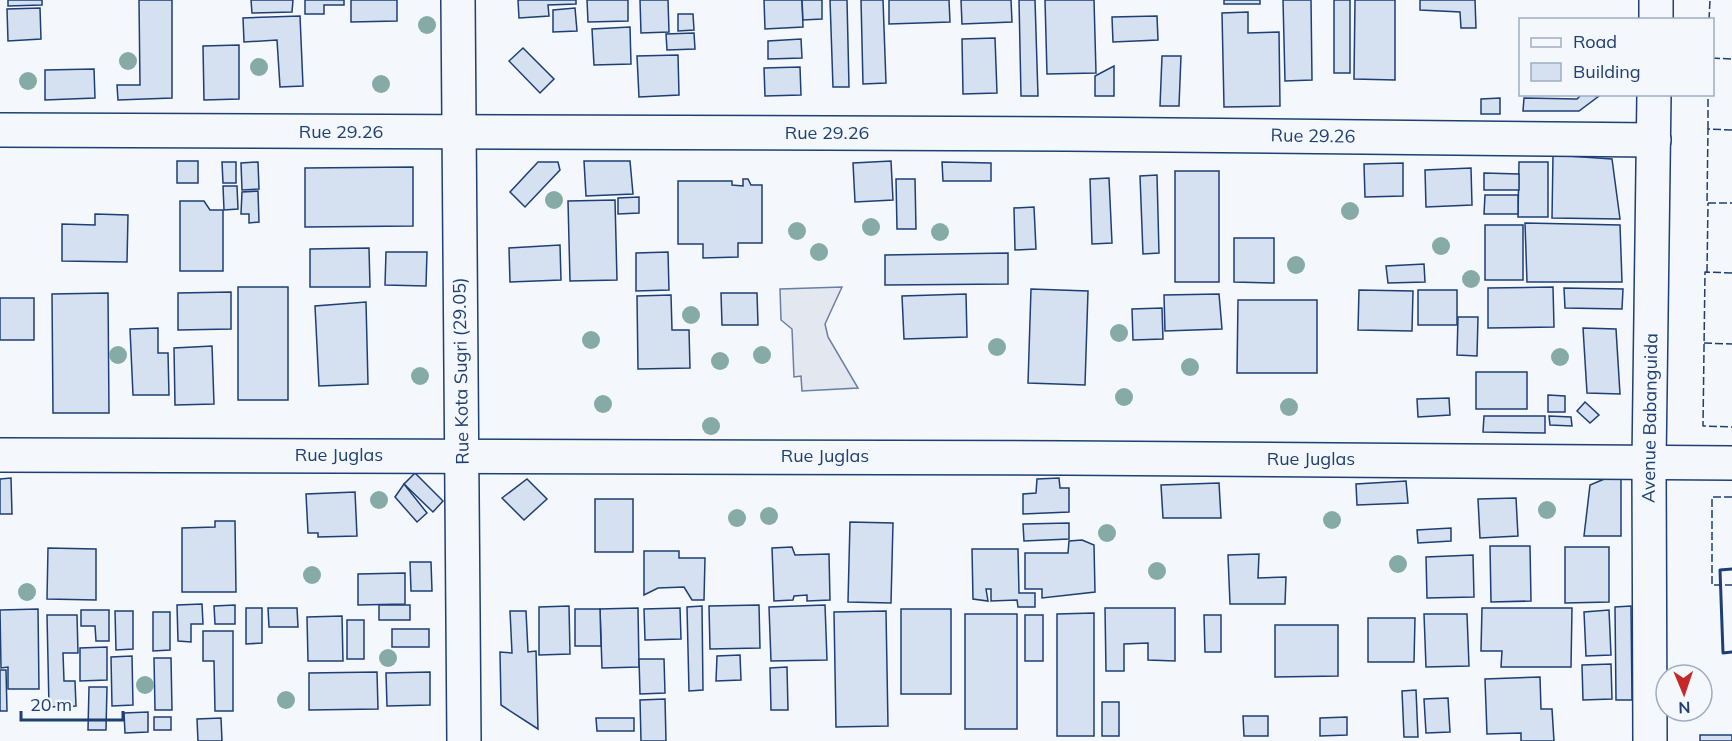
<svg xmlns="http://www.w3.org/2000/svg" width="1732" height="741" font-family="Mulish,sans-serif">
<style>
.parking{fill:#e3e8f0;stroke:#687fa3;stroke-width:1.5}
.building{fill:#d5e0f0;stroke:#1d3f73;stroke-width:1.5}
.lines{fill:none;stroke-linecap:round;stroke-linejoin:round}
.minor-casing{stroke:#1d3f73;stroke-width:36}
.minor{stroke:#f4f7fb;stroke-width:33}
.fence{stroke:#1d3f73;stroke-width:1.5;stroke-dasharray:8 3;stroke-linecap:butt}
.wall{stroke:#1d3f73;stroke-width:3}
.tree{fill:#86aba6}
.labels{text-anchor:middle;stroke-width:4.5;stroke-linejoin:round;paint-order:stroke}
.street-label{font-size:18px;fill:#1d3f73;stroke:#f4f7fb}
</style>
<rect width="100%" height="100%" fill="#f4f7fb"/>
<polygon class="parking" points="842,287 825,324 828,337 858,388 802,391 801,376 794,377 792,329 781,320 780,289"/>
<g class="building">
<polygon points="8,0 42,0 42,5 8,6"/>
<polygon points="139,0 172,0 172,98 118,100 117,85 140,85"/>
<polygon points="251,0 293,0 292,12 252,13"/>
<polygon points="305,0 344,0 344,5 324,5 324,14 305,14"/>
<polygon points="351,0 397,0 397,21 351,22"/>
<polygon points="518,0 576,0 576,4 548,5 549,16 519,18"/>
<polygon points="587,0 628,0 628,21 588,22"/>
<polygon points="640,0 668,0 669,32 641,33"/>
<polygon points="764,0 802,0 803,27 765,29"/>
<polygon points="802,0 822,0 822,19 803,20"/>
<polygon points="830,0 847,0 849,87 833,87"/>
<polygon points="861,0 883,0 886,83 863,84"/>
<polygon points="889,0 949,0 950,22 889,24"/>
<polygon points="961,0 1011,0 1012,22 962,24"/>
<polygon points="1019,0 1035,0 1038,96 1021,96"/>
<polygon points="1045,0 1094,0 1096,73 1047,74"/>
<rect x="1224" y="0" width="36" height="4"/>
<polygon points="1283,0 1311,0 1312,80 1285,81"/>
<rect x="1334" y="0" width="16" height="73"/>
<polygon points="1355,0 1395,0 1395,80 1354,79"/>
<polygon points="1420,0 1475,0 1476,28 1461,28 1460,12 1420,10"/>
<polygon points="40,8 41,39 8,41 7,9"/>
<polygon points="575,8 577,31 553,32 553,10"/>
<polygon points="1248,12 1248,33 1279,32 1280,106 1224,107 1222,13"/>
<polygon points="678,14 693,14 694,30 678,31"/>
<polygon points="300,16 303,86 280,87 277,40 244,42 243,18"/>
<polygon points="1157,16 1158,40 1113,42 1112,17"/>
<polygon points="630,27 631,64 594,65 592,29"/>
<polygon points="694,33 695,49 667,50 666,34"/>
<polygon points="995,38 997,93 963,94 962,39"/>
<polygon points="801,39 802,58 768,59 768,41"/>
<polygon points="239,45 239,99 204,100 203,46"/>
<polygon points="523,48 554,79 540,93 509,61"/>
<polygon points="678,55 679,95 639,97 637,56"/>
<polygon points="1162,56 1181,56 1179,106 1160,106"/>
<polygon points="1114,66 1114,96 1095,96 1095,76"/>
<polygon points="800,67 801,95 765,96 764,68"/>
<polygon points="94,69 95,98 45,100 45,70"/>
<polygon points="1582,94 1599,96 1579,111 1523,111 1524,98 1577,99"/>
<polygon points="1500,98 1500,114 1481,114 1481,99"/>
<polygon points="1553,155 1612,159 1620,219 1552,218"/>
<rect x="177" y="161" width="21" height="22"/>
<polygon points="584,161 630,161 633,194 586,196"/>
<polygon points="891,161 893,200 855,202 853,163"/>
<polygon points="222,162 236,162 236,183 223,183"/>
<polygon points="258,162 259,189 242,190 241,163"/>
<polygon points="538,162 558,162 560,170 525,207 510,192"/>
<polygon points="942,162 991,163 991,181 943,181"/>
<polygon points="1519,162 1548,162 1548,217 1518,217"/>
<polygon points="1403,163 1403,196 1365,197 1364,164"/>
<polygon points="413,167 413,226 305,227 305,168"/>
<polygon points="1471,168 1472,205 1426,207 1425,170"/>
<rect x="1175" y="171" width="44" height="111"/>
<polygon points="1484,173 1519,174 1519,190 1484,190"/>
<polygon points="1157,175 1159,253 1143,254 1140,176"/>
<polygon points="1109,178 1112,243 1092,244 1090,179"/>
<polygon points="743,179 748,179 751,185 762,185 762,243 738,243 738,257 703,258 703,244 678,244 678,181 732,181 732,185 743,186"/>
<polygon points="896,179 915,179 916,229 897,229"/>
<polygon points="223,186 237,186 238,209 224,210"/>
<polygon points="258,191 259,222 249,223 249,214 241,214 242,192"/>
<polygon points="1485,195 1518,195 1518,214 1484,214"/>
<polygon points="639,197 639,213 618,214 618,198"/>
<polygon points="615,200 617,280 570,281 568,201"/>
<polygon points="180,201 204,201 210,210 223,210 223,271 180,271"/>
<polygon points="1034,207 1036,249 1015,250 1014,208"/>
<polygon points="95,214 128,215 127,262 62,261 62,224 95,225"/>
<polygon points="1525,223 1620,225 1622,282 1527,282"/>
<rect x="1485" y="225" width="38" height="55"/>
<polygon points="1234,238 1274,238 1274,283 1234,282"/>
<polygon points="560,245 561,280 510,282 509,248"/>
<polygon points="369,248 370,287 310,287 310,249"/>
<polygon points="386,252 427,252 426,286 385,285"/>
<polygon points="668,252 669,290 636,291 636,253"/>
<polygon points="1008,253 1008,284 885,285 885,255"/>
<polygon points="1424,264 1425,282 1388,283 1386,266"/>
<rect x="238" y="287" width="50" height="113"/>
<polygon points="1553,287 1554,327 1488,328 1488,288"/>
<polygon points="1564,288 1623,289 1622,309 1565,308"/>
<polygon points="1031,289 1088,291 1085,385 1028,383"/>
<polygon points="1359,290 1413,291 1412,331 1358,330"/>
<rect x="1418" y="290" width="39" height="35"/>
<polygon points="231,292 231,329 178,330 178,293"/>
<polygon points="108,293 109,413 53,413 52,294"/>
<polygon points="721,293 757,293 758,325 722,325"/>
<polygon points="966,294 967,337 904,339 902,296"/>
<polygon points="1219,294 1222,329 1165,331 1164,295"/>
<polygon points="671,295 672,330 689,330 690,368 638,369 637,296"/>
<rect x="0" y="298" width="34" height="42"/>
<polygon points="1238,300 1317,300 1317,373 1237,373"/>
<polygon points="366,302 368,384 319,386 315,306"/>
<polygon points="1162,308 1163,339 1133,340 1132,309"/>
<polygon points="1458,317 1478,317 1477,356 1457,355"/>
<polygon points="158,328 158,353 168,353 169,395 133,395 130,329"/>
<polygon points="1583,328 1616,329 1620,394 1587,393"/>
<polygon points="212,346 214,404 175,405 174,348"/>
<rect x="1476" y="372" width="51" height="37"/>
<polygon points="1548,395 1565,396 1565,412 1548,412"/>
<polygon points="1449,398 1450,415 1418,417 1417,399"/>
<polygon points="1585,402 1599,415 1590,423 1577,411"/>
<polygon points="1484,416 1545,416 1545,433 1483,432"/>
<polygon points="1549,416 1571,417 1572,426 1550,425"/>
<polygon points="1621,472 1621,536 1584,536 1590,485"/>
<polygon points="415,473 443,501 433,512 404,484"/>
<polygon points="11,478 12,514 0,514 0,479"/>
<polygon points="1059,478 1060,488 1069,488 1069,512 1023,514 1023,494 1036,493 1037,479"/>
<polygon points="527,479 547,499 524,520 502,498"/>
<polygon points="1406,481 1408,503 1357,505 1356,484"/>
<polygon points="1219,483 1221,518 1163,518 1161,485"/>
<polygon points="404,484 427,513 417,522 395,497"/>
<polygon points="355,492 357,536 318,537 318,533 308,533 306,494"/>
<polygon points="1516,498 1518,536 1480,538 1478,499"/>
<rect x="595" y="499" width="38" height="53"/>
<polygon points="215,521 235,521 236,592 182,592 182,528 215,527"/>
<polygon points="850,522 893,523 891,603 848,602"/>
<polygon points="1069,523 1069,539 1024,541 1023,524"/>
<polygon points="1451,528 1451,541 1418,543 1417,530"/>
<polygon points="1082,540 1094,545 1095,592 1042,598 1042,589 1025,589 1025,553 1068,553 1069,541"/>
<polygon points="1490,546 1530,546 1531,601 1491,602"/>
<polygon points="792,547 795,555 829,554 830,600 807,601 807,595 794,596 793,600 774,601 772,548"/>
<polygon points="1565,547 1609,547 1609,602 1565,603"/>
<polygon points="48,548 96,549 96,600 47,599"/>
<polygon points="972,549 1018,549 1019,593 1035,593 1035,607 1018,607 1017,600 991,601 991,589 986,589 988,601 973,599"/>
<polygon points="644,551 679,551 679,558 705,558 704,600 692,600 684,587 658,588 644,595"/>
<polygon points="1259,554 1258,578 1286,577 1285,604 1230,604 1228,555"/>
<polygon points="1473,555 1474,597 1427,598 1426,557"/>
<polygon points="410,562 431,562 432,591 411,591"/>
<polygon points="405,573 405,604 358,605 358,574"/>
<polygon points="202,604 203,624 191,624 191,642 178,641 177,605"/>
<polygon points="235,605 235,624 215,624 214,606"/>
<rect x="379" y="605" width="31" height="15"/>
<polygon points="759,605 760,648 710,649 709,606"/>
<polygon points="825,605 827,660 771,661 769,607"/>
<polygon points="569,606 570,654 539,655 539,607"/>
<polygon points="702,606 703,690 689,691 687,607"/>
<polygon points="1631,606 1632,700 1616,700 1615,607"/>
<polygon points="246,608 262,608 262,643 246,644"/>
<polygon points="268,608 297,608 298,627 269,627"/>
<polygon points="638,608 639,667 602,668 600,609"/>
<polygon points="680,608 681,639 645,640 644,609"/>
<polygon points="1105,608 1175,608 1175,661 1148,660 1148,643 1124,644 1124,671 1106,671"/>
<polygon points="1482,608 1572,608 1571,667 1501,667 1502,651 1481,651"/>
<polygon points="38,609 39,689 8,689 8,667 1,668 0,610"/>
<polygon points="575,609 600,609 601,646 575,646"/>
<rect x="901" y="609" width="50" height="85"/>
<polygon points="81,610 109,610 109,641 96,641 95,626 81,626"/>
<polygon points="1609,610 1611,655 1586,656 1584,612"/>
<polygon points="115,611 133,611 133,649 116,650"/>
<polygon points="510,611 526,611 528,652 536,651 538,729 501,705 500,652 512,653"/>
<polygon points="886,611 888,726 836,727 834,612"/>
<polygon points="153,612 170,612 170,650 153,651"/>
<polygon points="1094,613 1094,736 1057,736 1057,614"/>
<rect x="965" y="614" width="52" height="115"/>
<polygon points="1424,614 1467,614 1469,666 1426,667"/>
<polygon points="47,615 77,615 78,653 63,653 64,681 75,681 76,706 49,707"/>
<rect x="1025" y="615" width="18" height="46"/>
<polygon points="1204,615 1221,615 1221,652 1205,652"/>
<polygon points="342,616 343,661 308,661 307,617"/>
<polygon points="1368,618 1415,618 1414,662 1368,662"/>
<rect x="347" y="620" width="17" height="39"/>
<polygon points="1275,625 1338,625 1338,676 1275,677"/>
<rect x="392" y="629" width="37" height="18"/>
<polygon points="203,631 233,631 233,711 215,711 214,661 203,661"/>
<polygon points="107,647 107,680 80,681 80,648"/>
<polygon points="740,655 741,680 716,681 717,656"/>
<polygon points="132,656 133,705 112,706 111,657"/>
<polygon points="154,658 171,658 172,710 155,710"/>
<polygon points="639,659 664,659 665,693 640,694"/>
<polygon points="1611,664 1612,699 1583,700 1582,665"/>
<polygon points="787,667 788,710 771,710 770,668"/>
<polygon points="0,670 6,670 7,711 0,711"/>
<polygon points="377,672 378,709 309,710 309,673"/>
<polygon points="430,672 430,705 387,706 386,673"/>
<polygon points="1540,677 1541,709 1552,709 1554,741 1521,741 1521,733 1487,734 1485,679"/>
<polygon points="89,687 107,687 106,730 88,730"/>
<polygon points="1416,690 1418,737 1404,737 1402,691"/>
<polygon points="1448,698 1450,732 1426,733 1424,699"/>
<polygon points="665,699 666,741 641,741 640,700"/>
<rect x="1102" y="702" width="17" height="34"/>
<polygon points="148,712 148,732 125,733 124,713"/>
<polygon points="1243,716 1268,716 1268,736 1244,736"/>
<rect x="154" y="717" width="17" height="13"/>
<polygon points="1347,717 1347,735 1320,736 1320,718"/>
<polygon points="221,718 222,741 198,741 197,719"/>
<polygon points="596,718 634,718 634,731 597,731"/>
<rect x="1700" y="735" width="32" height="6"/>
</g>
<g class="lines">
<g class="minor-casing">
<g id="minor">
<polyline points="458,0 464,741"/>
<polyline points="1656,20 1656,0"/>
<polyline points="0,130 1067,134 1654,140"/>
<polyline points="0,455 1067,458 1732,463"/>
<polyline points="1650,741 1649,462 1654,94"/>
</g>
</g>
<use href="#minor" class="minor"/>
<g class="fence">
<polyline points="1709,20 1710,0"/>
<polyline points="1712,58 1732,59"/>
<polyline points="1708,129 1708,94"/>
<polyline points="1732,130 1708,129 1707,203 1732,203"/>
<polyline points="1707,272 1708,203"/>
<polyline points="1732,273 1705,272 1703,426 1732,427"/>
<polyline points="1704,343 1732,344"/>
<polyline points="1732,497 1712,497 1712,585 1732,585"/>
</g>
<polyline class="wall" points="1732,569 1720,570 1723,653 1732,652"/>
</g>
<g class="tree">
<circle cx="427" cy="25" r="9"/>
<circle cx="128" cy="61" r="9"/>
<circle cx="259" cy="67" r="9"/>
<circle cx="28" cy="81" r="9"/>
<circle cx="381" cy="84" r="9"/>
<circle cx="554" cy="200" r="9"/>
<circle cx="1350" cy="211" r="9"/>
<circle cx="871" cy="227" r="9"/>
<circle cx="797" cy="231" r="9"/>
<circle cx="940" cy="232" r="9"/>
<circle cx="1441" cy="246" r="9"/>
<circle cx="819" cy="252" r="9"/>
<circle cx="1296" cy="265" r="9"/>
<circle cx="1471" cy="279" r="9"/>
<circle cx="691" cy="315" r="9"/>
<circle cx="1119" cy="333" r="9"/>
<circle cx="591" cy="340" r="9"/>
<circle cx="997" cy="347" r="9"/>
<circle cx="118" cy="355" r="9"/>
<circle cx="762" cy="355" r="9"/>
<circle cx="1560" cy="357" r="9"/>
<circle cx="720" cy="361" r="9"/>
<circle cx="1190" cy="367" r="9"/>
<circle cx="420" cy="376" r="9"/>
<circle cx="1124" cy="397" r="9"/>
<circle cx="603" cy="404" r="9"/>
<circle cx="1289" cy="407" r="9"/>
<circle cx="711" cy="426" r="9"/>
<circle cx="379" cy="500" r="9"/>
<circle cx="1547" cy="510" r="9"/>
<circle cx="769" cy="516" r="9"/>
<circle cx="737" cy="518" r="9"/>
<circle cx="1332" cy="520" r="9"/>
<circle cx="1107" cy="533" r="9"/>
<circle cx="1398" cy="564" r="9"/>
<circle cx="1157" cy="571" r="9"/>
<circle cx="312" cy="575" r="9"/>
<circle cx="27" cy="592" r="9"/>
<circle cx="388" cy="658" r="9"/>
<circle cx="145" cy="685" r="9"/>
<circle cx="286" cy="700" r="9"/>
</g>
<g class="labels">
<g class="street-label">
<text x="341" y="138">Rue 29.26</text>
<text x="827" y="139">Rue 29.26</text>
<text transform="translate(1313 136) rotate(1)" y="6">Rue 29.26</text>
<text transform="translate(461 371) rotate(-91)" y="6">Rue Kota Sugri (29.05)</text>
<text transform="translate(1650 418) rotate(-89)" y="6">Avenue Babanguida</text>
<text x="339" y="461">Rue Juglas</text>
<text x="825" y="462">Rue Juglas</text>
<text x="1311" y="465">Rue Juglas</text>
</g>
</g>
<rect x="1519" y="18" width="195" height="78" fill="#f4f7fb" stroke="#9eadc5" stroke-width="1.5"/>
<rect x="1531" y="38" width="30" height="9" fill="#f4f7fb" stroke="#9eadc5" stroke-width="1.5"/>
<text x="1573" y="48" font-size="18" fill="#1d3f73">Road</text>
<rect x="1531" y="63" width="30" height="18" fill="#d5e0f0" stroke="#9eadc5" stroke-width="1.5"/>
<text x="1573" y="78" font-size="18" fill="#1d3f73">Building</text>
<g transform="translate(1684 693) rotate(178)"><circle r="28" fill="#f4f7fb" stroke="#9eadc5" stroke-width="1.5"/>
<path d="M0-4.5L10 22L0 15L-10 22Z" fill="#c62828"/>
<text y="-9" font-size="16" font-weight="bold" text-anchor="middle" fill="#1d3f73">N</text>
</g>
<path d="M21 711v9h102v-9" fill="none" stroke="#1d3f73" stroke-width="3"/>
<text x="30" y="711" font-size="18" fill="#1d3f73" stroke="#f4f7fb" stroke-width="4.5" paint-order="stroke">20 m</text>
</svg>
